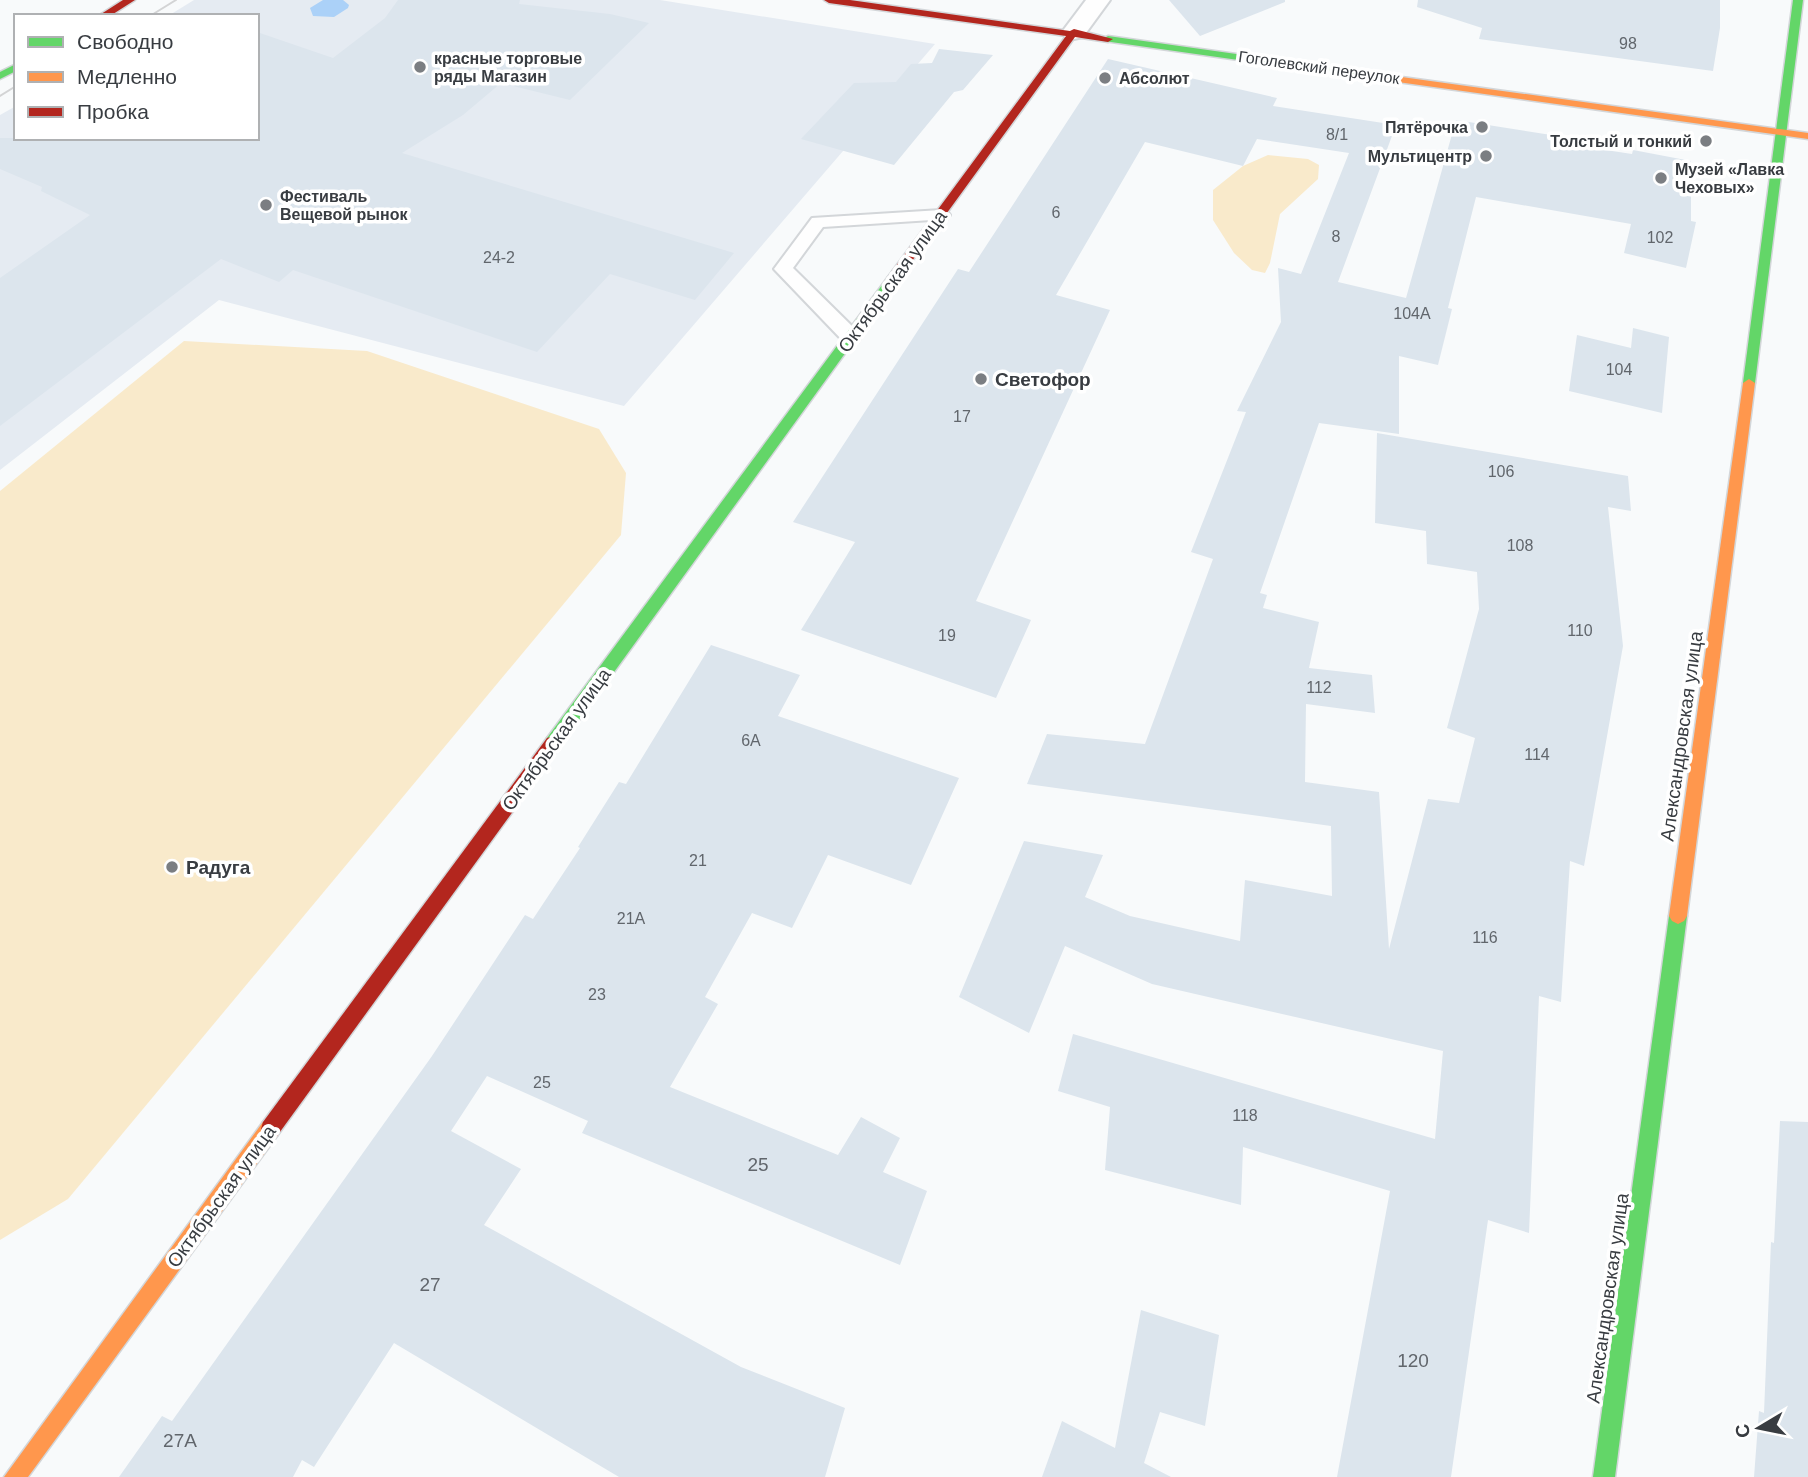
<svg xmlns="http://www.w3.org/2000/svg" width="1808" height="1477" font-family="Arial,sans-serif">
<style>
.built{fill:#e5ebf2}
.green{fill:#f9eacb}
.water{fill:#abd1f8}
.building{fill:#dce5ed}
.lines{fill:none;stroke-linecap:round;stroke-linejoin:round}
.lane-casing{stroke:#d3d6d9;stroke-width:4}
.street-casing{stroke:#d3d6d9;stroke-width:4}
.fast-casing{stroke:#d3d6d9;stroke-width:3}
.slow-casing{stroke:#d3d6d9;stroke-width:3}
.jam-casing{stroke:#d3d6d9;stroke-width:3}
.lane{fill:#fefefe;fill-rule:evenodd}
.street{fill:#fefefe;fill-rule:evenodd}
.fast{fill:#63d668;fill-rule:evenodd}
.slow{fill:#ff974d;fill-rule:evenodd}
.jam{fill:#b3261e;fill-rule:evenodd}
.tram{stroke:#d3d4d5;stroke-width:2}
.poi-dot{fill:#7b7e82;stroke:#fff;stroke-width:2.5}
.labels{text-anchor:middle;stroke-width:7;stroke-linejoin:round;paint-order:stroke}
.number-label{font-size:16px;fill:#61666c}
.far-poi-label{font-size:16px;font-weight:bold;fill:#383c41;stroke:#fff;text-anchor:start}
.far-street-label{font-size:16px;fill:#383c41;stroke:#fff}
.street-label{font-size:19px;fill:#383c41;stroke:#fff}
.poi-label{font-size:19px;font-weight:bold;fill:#383c41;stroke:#fff;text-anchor:start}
.near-number-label{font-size:19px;fill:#61666c}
</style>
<rect width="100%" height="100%" fill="#f8fafb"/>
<polygon class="built" points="194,0 660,0 935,44 624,406 219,300 0,470 0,115 16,106 16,138 257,138 257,16 168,16"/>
<g class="green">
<polygon points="1268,155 1308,159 1319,165 1318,179 1280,214 1270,263 1265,273 1252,270 1234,253 1213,220 1213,190 1243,166"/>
<polygon points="184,341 367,351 599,429 626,473 621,535 68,1199 0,1240 0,491"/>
</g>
<polygon class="water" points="323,0 343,0 349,5 348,8 334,17 313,16 310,8"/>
<g class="building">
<polygon points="398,0 520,0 519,4 610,14 649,23 570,100 501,83 463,115 402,153 734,253 695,300 610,274 537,352 293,270 279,282 221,259 0,426 0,278 90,215 41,191 42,187 0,169 0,138 257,138 257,32 333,58 385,18"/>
<polygon points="1169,0 1285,0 1285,2 1200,36"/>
<polygon points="1418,0 1720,0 1720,28 1713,71 1479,39 1482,28 1417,7"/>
<polygon points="939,49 993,55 963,90 954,92 894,165 801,139 854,83 896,82 911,64 932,63"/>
<polygon points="1108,59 1277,98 1273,106 1396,125 1338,282 1406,298 1456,120 1564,137 1566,144 1632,154 1633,150 1691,161 1691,221 1696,222 1686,268 1624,253 1631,224 1476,197 1448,308 1452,309 1438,365 1399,356 1399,434 1319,423 1260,593 1267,595 1263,608 1319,622 1309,668 1372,675 1375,713 1306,704 1305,782 1379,792 1389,949 1428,799 1459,803 1475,738 1447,728 1479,609 1477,572 1427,564 1426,531 1375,523 1377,433 1628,476 1631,511 1608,507 1623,646 1584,866 1570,861 1561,1002 1539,996 1529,1233 1488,1220 1451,1477 1337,1477 1390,1191 1243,1147 1241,1205 1105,1170 1110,1107 1058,1091 1073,1034 1435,1139 1443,1051 1152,984 1065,946 1029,1033 959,997 1024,841 1103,855 1085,897 1130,916 1240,941 1245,880 1332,896 1331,826 1027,784 1047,734 1145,744 1213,559 1191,552 1246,412 1237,411 1281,322 1278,268 1301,274 1349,153 1257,139 1243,166 1145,142 1056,295 1110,310 976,601 1031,620 996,698 801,630 855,542 793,522 958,269 969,272"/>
<polygon points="1633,328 1669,337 1662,413 1569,391 1577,335 1631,348"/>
<polygon points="711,645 800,675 778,716 959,778 911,885 828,855 792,928 752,913 705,997 718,1004 670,1087 838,1155 861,1117 900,1138 883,1172 927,1191 900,1265 582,1133 588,1121 487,1076 451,1131 521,1169 484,1225 741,1367 845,1408 825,1477 619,1477 394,1343 314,1467 302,1460 293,1477 119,1477 162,1416 172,1421 432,1056 525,915 533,919 580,848 578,847 619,782 626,784"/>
<polygon points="1780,1121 1808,1122 1808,1477 1754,1477 1759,1411 1764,1413 1771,1242 1774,1243"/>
<polygon points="1141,1310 1219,1335 1205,1426 1160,1412 1144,1463 1171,1477 1042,1477 1062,1421 1115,1448"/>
</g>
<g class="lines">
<g class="lane-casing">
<polygon id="lane" points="941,210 947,211 950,215 947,219 823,227 793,268 858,332 861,337 858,342 844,342 774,269 812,218"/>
</g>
<g class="street-casing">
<polygon id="street" points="1086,0 1110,0 1083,37 1074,39 1065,37 1062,32"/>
</g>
<g class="fast-casing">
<g id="fast">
<polygon points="1793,0 1803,0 1755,383 1749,387 1743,383"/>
<polygon points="1108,36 1380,74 1385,77 1380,80 1104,41 1103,39"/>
<polygon points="16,64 16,71 0,79 0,72"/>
<polygon points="892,276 898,280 896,283 559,748 547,748 545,743 547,738 888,277"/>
<polygon points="1678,908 1684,911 1687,916 1615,1477 1593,1477 1669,916 1672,911"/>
</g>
</g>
<g class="slow-casing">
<g id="slow">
<polygon points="1380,74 1808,133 1808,139 1376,79 1376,75"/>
<polygon points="1749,379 1755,383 1687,916 1684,921 1678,924 1672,921 1669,916 1743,383"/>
<polygon points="270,1120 277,1122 279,1129 277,1136 28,1477 4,1477 263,1122"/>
</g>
</g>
<g class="jam-casing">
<g id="jam">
<polygon points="123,0 135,0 110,16 98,16"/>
<polygon points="824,0 850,0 1070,31 1074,29 1113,39 1108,42 1075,37 896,283 888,283 888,277 1066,36 829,3"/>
<polygon points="553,736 559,738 561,743 559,748 277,1136 270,1138 263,1136 261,1129 263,1122 547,738"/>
</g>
</g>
<use href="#lane" class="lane"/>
<use href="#street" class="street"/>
<use href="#fast" class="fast"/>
<use href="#slow" class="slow"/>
<use href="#jam" class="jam"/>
<g class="tram">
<polyline points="150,16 176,0"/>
<polyline points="0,96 16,86"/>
</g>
</g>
<g class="poi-dot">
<circle cx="420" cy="67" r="7"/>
<circle cx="1105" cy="78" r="7"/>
<circle cx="1482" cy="127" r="7"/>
<circle cx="1706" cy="141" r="7"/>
<circle cx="1486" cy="156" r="7"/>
<circle cx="1661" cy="178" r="7"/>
<circle cx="266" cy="205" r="7"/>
<circle cx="981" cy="379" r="7"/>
<circle cx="172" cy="867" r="7"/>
</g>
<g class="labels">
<g class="number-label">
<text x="1628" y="49">98</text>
<text x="1337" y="140">8/1</text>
<text x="1056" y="218">6</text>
<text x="1336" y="242">8</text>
<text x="1660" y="243">102</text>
<text x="499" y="263">24-2</text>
<text x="1412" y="319">104А</text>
<text x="1619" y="375">104</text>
<text x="962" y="422">17</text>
<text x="1501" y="477">106</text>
<text x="1520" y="551">108</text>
<text x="1580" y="636">110</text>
<text x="947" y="641">19</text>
<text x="1319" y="693">112</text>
<text x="751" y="746">6А</text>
<text x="1537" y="760">114</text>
<text x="698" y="866">21</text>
<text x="631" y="924">21А</text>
<text x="1485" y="943">116</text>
<text x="597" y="1000">23</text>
<text x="542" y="1088">25</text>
<text x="1245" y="1121">118</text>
</g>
<g class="far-poi-label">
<text x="434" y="64">красные торговые<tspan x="434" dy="18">ряды Магазин</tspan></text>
<text x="1119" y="84">Абсолют</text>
<text x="1468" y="133" text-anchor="end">Пятёрочка</text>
<text x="1692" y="147" text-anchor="end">Толстый и тонкий</text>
<text x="1472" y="162" text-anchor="end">Мультицентр</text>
<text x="1675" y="175">Музей «Лавка<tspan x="1675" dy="18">Чеховых»</tspan></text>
<text x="280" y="202">Фестиваль<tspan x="280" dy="18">Вещевой рынок</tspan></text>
</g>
<g class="far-street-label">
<text transform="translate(1319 67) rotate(8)" y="6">Гоголевский переулок</text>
</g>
<g class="street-label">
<text transform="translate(892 281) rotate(-54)" y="7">Октябрьская улица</text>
<text transform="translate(1681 736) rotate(-82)" y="7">Александровская улица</text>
<text transform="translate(556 739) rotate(-54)" y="7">Октябрьская улица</text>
<text transform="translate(221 1196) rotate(-54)" y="7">Октябрьская улица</text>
<text transform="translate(1607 1298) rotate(-82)" y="7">Александровская улица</text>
</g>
<g class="poi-label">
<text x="995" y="386">Светофор</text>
<text x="186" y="874">Радуга</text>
</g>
<g class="near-number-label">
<text x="758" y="1171">25</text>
<text x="430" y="1291">27</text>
<text x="1413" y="1367">120</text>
<text x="180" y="1447">27А</text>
</g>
</g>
<rect x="14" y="14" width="245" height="126" fill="#ffffff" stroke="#afb1b3" stroke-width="2"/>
<rect x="28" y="37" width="35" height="10" fill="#63d668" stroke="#afb1b3" stroke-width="2"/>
<text x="77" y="49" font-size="21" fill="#383c41">Свободно</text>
<rect x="28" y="72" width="35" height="10" fill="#ff974d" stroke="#afb1b3" stroke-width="2"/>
<text x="77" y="84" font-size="21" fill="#383c41">Медленно</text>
<rect x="28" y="107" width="35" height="10" fill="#b3261e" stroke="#afb1b3" stroke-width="2"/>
<text x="77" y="119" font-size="21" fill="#383c41">Пробка</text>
<g transform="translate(1759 1428) rotate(260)" stroke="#ffffff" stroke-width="5" paint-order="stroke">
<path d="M0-5L12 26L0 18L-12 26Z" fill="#383c41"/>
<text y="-10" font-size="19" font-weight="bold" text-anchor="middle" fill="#383c41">С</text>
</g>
</svg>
